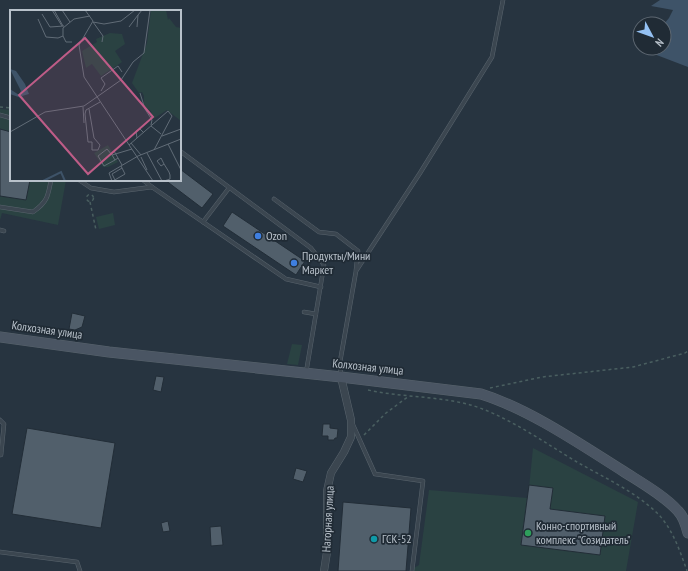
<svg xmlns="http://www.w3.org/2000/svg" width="688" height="571" font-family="'PT Sans Narrow',sans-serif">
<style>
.green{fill:#2a4242}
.water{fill:#3e5368}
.building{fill:#515f6b;stroke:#222d37}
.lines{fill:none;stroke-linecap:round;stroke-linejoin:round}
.lane-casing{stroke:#59646d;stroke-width:4.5}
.street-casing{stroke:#59646d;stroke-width:8}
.secondary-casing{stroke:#59646d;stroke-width:11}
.path{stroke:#4a5f60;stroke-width:1.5;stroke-dasharray:3 3;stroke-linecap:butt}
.lane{stroke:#3b4650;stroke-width:3.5}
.street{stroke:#3b4650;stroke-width:7}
.secondary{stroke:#4a5563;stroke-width:10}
.shop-dot{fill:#3f7fe0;stroke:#202b35;stroke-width:1.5}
.leisure-dot{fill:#2e9e5b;stroke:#202b35;stroke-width:1.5}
.culture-dot{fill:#0f9aa8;stroke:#202b35;stroke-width:1.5}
.labels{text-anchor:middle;stroke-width:3.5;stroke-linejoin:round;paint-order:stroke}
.poi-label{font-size:12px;fill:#b8c1ca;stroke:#202b35;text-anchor:start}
.street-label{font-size:12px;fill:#b8c1ca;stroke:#202b35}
.inset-river{fill:none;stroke:#3e5368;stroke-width:2}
.inset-road{fill:none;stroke:#616c77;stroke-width:1}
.view{fill:#be5c87;fill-opacity:0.15;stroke:#be5c87;stroke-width:2}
.inset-edge{fill:none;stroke:#b8c1ca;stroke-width:2}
</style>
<rect width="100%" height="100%" fill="#273440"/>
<g class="green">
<polygon points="0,109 11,110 11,180 66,180 58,225 2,213 0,220"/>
<polygon points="113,213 115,225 99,229 96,217"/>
<polygon points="292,344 302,345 298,365 287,364"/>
<polygon points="533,448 638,502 626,571 414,571 414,568 419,565 429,490 528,498"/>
</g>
<polygon class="water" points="660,0 688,0 688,67 654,54 655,48 664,48 664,24 669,18 673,10 651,6"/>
<g class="building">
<polygon points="0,129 11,132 11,180 30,180 26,200 0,196"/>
<polygon points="180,169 213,194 202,208 165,180 180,180"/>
<polygon points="232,212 305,261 296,275 223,226"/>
<polygon points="72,313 85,316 82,327 75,330 69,329"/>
<polygon points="156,376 164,377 161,392 153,390"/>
<polygon points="323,424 330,424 330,428 338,429 337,438 335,438 334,440 328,440 328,436 322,436"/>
<polygon points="27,428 115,443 101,528 12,514"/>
<polygon points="296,468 307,471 303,482 293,479"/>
<polygon points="529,485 553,488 550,509 605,516 600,555 521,545"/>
<polygon points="343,502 411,508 406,571 338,571"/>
<polygon points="168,521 170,531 163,532 161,523"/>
<polygon points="221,526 223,545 211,546 210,527"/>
</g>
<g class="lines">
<g class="lane-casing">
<g id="lane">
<polyline points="0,115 11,118"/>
<polyline points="180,151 311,248 324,265 306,373"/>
<polyline points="79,180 91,188 114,192 152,187 286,279 321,287"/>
<polyline points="143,180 152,187"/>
<polyline points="274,199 319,232 336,234 358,251 356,270"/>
<path d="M0,207L33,212C47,202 48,197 51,180"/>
<polyline points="203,222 229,188"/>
<polyline points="0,230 4,231"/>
<polyline points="304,312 316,314"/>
<polyline points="341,377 340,362 356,271 420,173 492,57 503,0"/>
<polyline points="0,420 4,424 1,455 0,455"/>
<polyline points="353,425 375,474 423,481 412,571"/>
<polyline points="0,552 77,562 80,571"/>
</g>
</g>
<g class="street-casing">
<polyline id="street" points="324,571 327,552 327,491 331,473 344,452 351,437 351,420 341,377"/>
</g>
<g class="secondary-casing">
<path id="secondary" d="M0,337L109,352L341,377L481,394C529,409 580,444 623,471C640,482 665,496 678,511C684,517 686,525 688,533"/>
</g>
<g class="path">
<polyline points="0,107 11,108"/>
<circle cx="90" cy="198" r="3.5"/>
<polyline points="90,202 96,230"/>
<polyline points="490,388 542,377 633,367 685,353 688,351"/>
<path d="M368,390C400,397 434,396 467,404C503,413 545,443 577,462C603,477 634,491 656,512C672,527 680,551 687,571"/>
<polyline points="364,435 386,413 409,396"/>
</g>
<use href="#lane" class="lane"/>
<use href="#street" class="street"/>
<use href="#secondary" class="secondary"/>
</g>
<g class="shop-dot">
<circle cx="258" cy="236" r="4"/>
<circle cx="294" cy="263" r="4"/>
</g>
<circle class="leisure-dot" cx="528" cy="533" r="4"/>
<circle class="culture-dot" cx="374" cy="539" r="4"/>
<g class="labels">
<g class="poi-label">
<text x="266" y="240">Ozon</text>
<text x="302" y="260">Продукты/Мини<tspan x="302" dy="14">Маркет</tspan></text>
<text x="536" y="530">Конно-спортивный<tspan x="536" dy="14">комплекс "Созидатель"</tspan></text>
<text x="382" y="543">ГСК-52</text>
</g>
<g class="street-label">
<text transform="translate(47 330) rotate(8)" y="4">Колхозная улица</text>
<text transform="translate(368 367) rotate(6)" y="4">Колхозная улица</text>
<text transform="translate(328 519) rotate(-87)" y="4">Нагорная улица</text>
</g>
</g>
<g transform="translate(10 10)">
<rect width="171" height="171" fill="#273440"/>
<path d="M141,0H156L158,10L159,8L166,17L171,18V111L157,100L143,109L141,101L134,97V86L132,82L129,83L122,73L137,33ZM100,23L112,24L115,34L105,41L112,52L91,66L82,54L76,58L72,41L87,32L86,29ZM98,135L108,152L98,157H93L84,143Z" fill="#2a4242"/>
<path d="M0,59L6,61L15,74L19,84L12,86L14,89L0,84V79L9,85L11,81Z" fill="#3e5368"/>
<path class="inset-river" d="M33,171L51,162L55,171"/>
<path class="inset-road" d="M42,0L52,16M44,0L53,16M52,0L60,12M75,0L83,11L69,35L74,67L143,171M32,4L40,17L54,16M28,9L36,27L48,28L53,26V18L64,9L80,6M83,12L94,14L111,11L125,0M83,12L93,26L92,32M119,17L128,5M127,17L128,5L132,0M53,26L56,32H62M91,81L95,74L91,68L108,56L112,62M130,83L135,99L142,110L141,115M73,97L74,113M79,99L84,128L90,135L88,140H82V132H78L75,104L76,100L90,92M141,116L151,124M0,122L35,102L74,96L111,70L123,52L134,43L140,0M152,126L171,119M127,128L126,121L130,119L134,123M121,133L131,145M158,134L171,160M119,135L158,101L162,106L144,140M104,141L112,155M137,143L152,171M102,145L97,139L88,146L94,156L105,150M131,147L137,160M108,148L105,150L102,145L122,139M154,154L151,156L147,151L151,148L154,154L159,162L160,165V169L154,171M105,170L102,164L112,158M102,171L99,163L128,146L171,129M103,171L115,164L111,156"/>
<path class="view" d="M75,28L143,107L78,164L9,85Z"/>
<rect width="171" height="171" class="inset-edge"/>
</g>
<g transform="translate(652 36) rotate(131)"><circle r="19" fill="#202b35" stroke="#5d6771"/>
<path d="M0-3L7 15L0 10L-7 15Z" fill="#94c1f3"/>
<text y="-6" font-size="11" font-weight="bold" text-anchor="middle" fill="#b8c1ca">N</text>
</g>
</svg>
